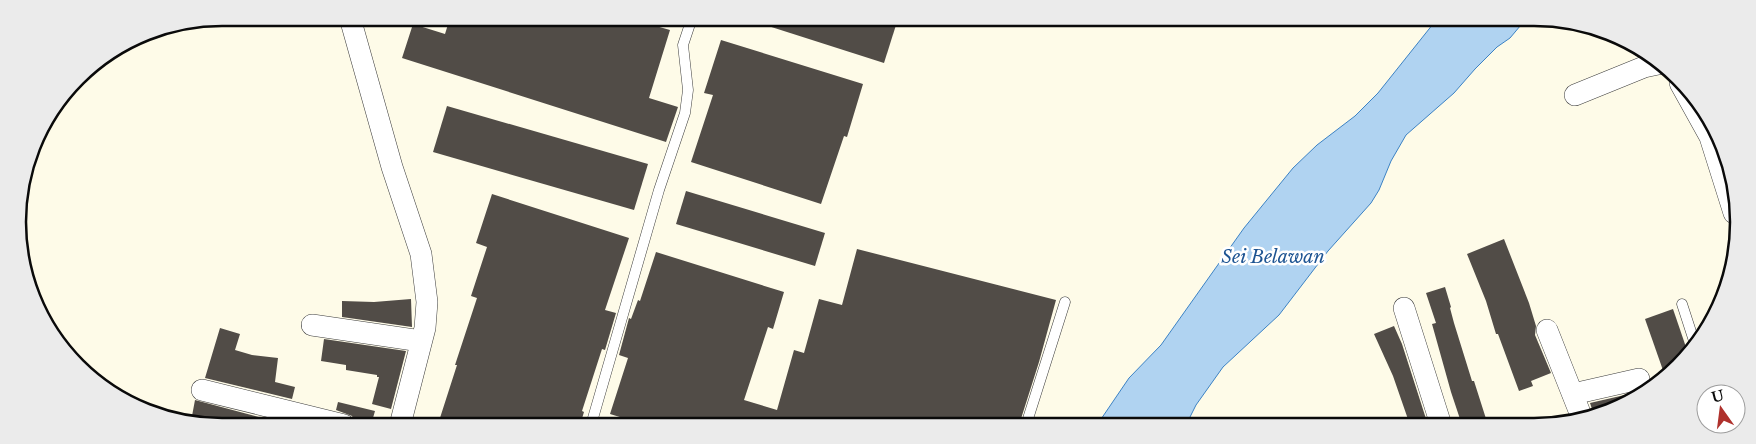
<svg xmlns="http://www.w3.org/2000/svg" width="1756" height="444" font-family="'Libre Baskerville',serif">
<style>
.water{fill:#b0d3f1;stroke:#3c82c4}
.building{fill:#514c47}
.lines{fill:none;stroke-linecap:round;stroke-linejoin:round}
.lane-casing{stroke:#3d3d3d;stroke-width:11}
.street-casing{stroke:#3d3d3d;stroke-width:22}
.lane{stroke:#fff;stroke-width:10}
.street{stroke:#fff;stroke-width:21}
.labels{text-anchor:middle;stroke-width:5;stroke-linejoin:round;paint-order:stroke}
.water-label{font-size:18px;font-style:italic;fill:#1d5492;stroke:#fff}
.rim{fill:none;stroke:#0a0a0a;stroke-width:2.5}
</style>
<rect width="100%" height="100%" fill="#fefbe8"/>
<polygon class="water" points="1437,19 1526,19 1510,38 1497,47 1475,69 1454,93 1406,135 1391,161 1379,190 1371,203 1328,251 1279,315 1223,367 1196,405 1186,425 1097,425 1129,378 1161,345 1244,228 1293,168 1317,145 1355,116 1378,93"/>
<g class="building">
<polygon points="450,18 628,18 670,30 649,98 678,107 666,142 402,58 413,24 445,34"/>
<polygon points="753,18 875,18 896,25 884,63 753,21"/>
<polygon points="721,40 863,84 847,137 844,136 821,204 691,162 713,95 704,93"/>
<polygon points="447,106 648,164 634,210 433,152"/>
<polygon points="686,191 825,233 815,266 676,224"/>
<polygon points="492,194 629,238 605,310 616,313 605,350 602,349 582,411 584,412 580,425 453,425 439,421 457,365 455,365 477,298 471,296 487,247 476,243"/>
<polygon points="1504,239 1529,303 1536,326 1535,335 1551,373 1531,381 1533,386 1519,391 1498,334 1496,334 1486,301 1467,254"/>
<polygon points="857,249 1056,300 1039,362 1019,425 646,425 610,414 628,358 619,355 629,318 631,319 638,300 640,301 656,252 784,292 773,329 768,327 744,400 777,410 794,350 804,353 819,299 842,305"/>
<polygon points="1445,287 1451,307 1450,308 1454,323 1472,381 1474,381 1488,425 1462,425 1451,392 1432,324 1436,323 1426,293"/>
<polygon points="411,299 412,327 342,317 342,301 374,302"/>
<polygon points="1673,309 1688,353 1678,367 1665,376 1645,319"/>
<polygon points="1394,326 1402,344 1428,425 1410,425 1393,376 1374,334"/>
<polygon points="220,328 240,334 235,350 252,355 278,358 275,382 295,387 292,399 205,378"/>
<polygon points="324,339 406,351 391,409 372,404 379,377 377,377 377,375 346,370 346,365 321,361"/>
<polygon points="1662,377 1627,404 1593,412 1590,403 1642,391 1648,388 1651,380"/>
<polygon points="195,400 266,419 264,425 233,425 192,416"/>
<polygon points="338,402 375,411 371,425 356,425 352,416 336,410"/>
</g>
<g class="lines">
<g class="lane-casing">
<g id="lane">
<polyline points="1682,304 1695,344"/>
<polyline points="591,425 659,190 685,113 688,90 683,45 692,18"/>
<polyline points="1026,425 1065,302"/>
</g>
</g>
<g class="street-casing">
<g id="street">
<polyline points="350,18 392,167 421,254 427,302 425,328 400,425"/>
<polyline points="1680,83 1710,137 1734,213"/>
<polyline points="1575,95 1644,67 1658,64"/>
<polyline points="1404,308 1441,425"/>
<polyline points="312,325 421,341"/>
<polyline points="1547,330 1582,418"/>
<polyline points="202,390 344,425"/>
<polyline points="1573,394 1639,379"/>
</g>
</g>
<use href="#lane" class="lane"/>
<use href="#street" class="street"/>
</g>
<g class="labels">
<g class="water-label">
<text x="1273" y="263">Sei Belawan</text>
</g>
</g>
<path d="M0 0H1756V444H0ZM222 26H1534A196 196 0 0 1 1730 222V222A196 196 0 0 1 1534 418H222A196 196 0 0 1 26 222V222A196 196 0 0 1 222 26Z" fill="#ebebeb" fill-rule="evenodd"/>
<path class="rim" d="M222 26H1534A196 196 0 0 1 1730 222V222A196 196 0 0 1 1534 418H222A196 196 0 0 1 26 222V222A196 196 0 0 1 222 26Z"/>
<g transform="translate(1721 409) rotate(346)"><circle r="24" fill="#ffffff" stroke="#9d9d9d"/>
<path d="M0-4L9 19L0 12L-9 19Z" fill="#af312c"/>
<text y="-8" font-size="14" font-weight="bold" text-anchor="middle" fill="#0a0a0a">U</text>
</g>
</svg>
